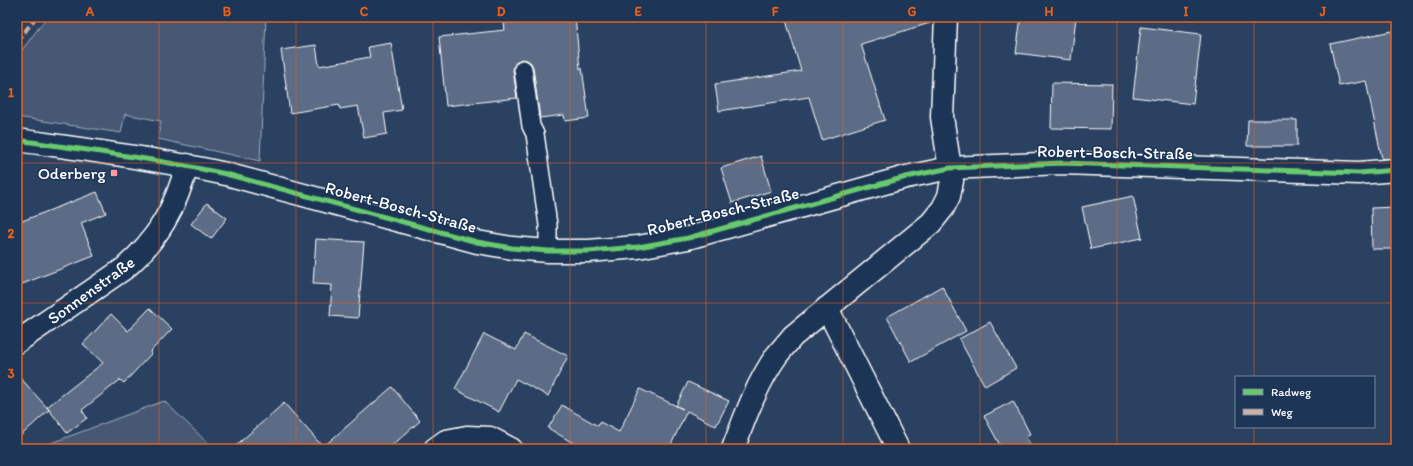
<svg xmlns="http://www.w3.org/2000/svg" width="1413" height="466" font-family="Itim,sans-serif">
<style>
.grass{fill:#465975;stroke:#a2acba}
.building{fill:#5b6c86;stroke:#fff}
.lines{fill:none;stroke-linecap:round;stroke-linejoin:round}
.service-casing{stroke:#fff;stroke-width:20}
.minor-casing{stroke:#fff;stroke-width:25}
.secondary-casing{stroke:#fff;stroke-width:25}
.service{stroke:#1d3557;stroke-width:17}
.minor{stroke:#1d3557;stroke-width:22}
.secondary{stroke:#1d3557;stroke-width:22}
.quiet{stroke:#cab0a6;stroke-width:4;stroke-dasharray:8 4;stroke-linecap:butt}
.cycleway-casing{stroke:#1d3557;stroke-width:8}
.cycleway{stroke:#67ca6e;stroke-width:5}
.grid{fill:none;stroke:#e96118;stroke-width:1;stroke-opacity:0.55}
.poi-dot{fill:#ff9aa2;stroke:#1d3557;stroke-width:1.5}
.labels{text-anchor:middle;stroke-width:3;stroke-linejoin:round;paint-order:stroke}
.street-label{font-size:17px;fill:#fff;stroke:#1d3557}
.poi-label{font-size:17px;fill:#fff;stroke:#1d3557;text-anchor:end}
.neatline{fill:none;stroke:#e96118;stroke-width:1.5}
.grid-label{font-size:13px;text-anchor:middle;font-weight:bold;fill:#e96118}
</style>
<rect width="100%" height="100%" fill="#2a4161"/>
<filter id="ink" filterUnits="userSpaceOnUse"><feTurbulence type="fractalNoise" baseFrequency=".025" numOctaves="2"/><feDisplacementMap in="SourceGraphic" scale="8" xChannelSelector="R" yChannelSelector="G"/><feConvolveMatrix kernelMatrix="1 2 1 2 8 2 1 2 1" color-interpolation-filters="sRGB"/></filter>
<g filter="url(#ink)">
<g class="grass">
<polygon points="47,17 266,17 260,161 158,139 161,121 125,114 121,133 17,117 17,60 22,50"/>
<polygon points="164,401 214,449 35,449"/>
</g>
<g class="building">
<polygon points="537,17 575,17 580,69 582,68 589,118 565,121 564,115 540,118 533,67 531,63 527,60 522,59 517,61 514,66 513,70 517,98 446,106 439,37 505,30 504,23 537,20"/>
<polygon points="785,17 929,17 930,23 861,44 885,120 822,140 809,97 719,111 715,84 801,71"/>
<polygon points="1021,17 1076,17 1071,60 1016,53"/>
<polygon points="1141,27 1201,34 1193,104 1133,97"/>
<polygon points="1392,31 1396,50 1396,158 1382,159 1366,81 1339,86 1330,44"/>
<polygon points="391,43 402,110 384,113 387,134 364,138 358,106 340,109 339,105 290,113 281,50 316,45 319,66 370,57 368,47"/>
<polygon points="1052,83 1112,84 1111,129 1051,128"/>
<polygon points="1248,120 1297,120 1297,146 1247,146"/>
<polygon points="761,156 771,191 732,203 721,168"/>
<polygon points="97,192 106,213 81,223 94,256 17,286 17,223"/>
<polygon points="1133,196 1142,238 1091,249 1082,207"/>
<polygon points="207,203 227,218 211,239 191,224"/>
<polygon points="1396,207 1396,249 1372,249 1371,208"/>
<polygon points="316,239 364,242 358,318 330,316 332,285 313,284"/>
<polygon points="942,286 966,331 911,362 887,317"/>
<polygon points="150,308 172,329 150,352 151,354 124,383 120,380 82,410 87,418 67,433 47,407 103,363 83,344 111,314 128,331"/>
<polygon points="990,322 1016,368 985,386 959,339"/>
<polygon points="484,334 516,350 524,334 568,356 548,396 516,379 499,412 455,389"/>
<polygon points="17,374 49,410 17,439"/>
<polygon points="688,382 729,401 716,426 687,411 669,449 583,449 548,428 562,405 598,426 600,422 619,432 640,389 683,409 676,406"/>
<polygon points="392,387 420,421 388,449 232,449 284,403 323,447"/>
<polygon points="1013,401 1030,434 1026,437 1032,449 1002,449 984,416"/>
</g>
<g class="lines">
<g class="service-casing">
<polyline id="service" points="523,69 531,126 535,134 548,225 548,251"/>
</g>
<g class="minor-casing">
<g id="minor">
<polyline points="827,308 898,449"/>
<path d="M17,342L125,268C158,239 176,207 187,165"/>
<polyline points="435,449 446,441 467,437 490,438 511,449"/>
<path d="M733,449C745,417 757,383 777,355C782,349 788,342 793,336L931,223L943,208L949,196L952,181L942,117L946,17"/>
</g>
</g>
<g class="secondary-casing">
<path id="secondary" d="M17,140C87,150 157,159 226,174L477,242L512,248L548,251H588L638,247L688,238L906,177L950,168L1062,163L1359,173L1396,170"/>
</g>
<use href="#service" class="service"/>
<use href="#minor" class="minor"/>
<use href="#secondary" class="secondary"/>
<polyline class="quiet" points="17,42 36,17"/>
<g class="cycleway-casing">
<path id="cycleway" d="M17,140C87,150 157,159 226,174L477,242L512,248L548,251H588L638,247L688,238L906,177L950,168L1062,163L1359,173L1396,170"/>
</g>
<use href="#cycleway" class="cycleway"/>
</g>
</g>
<path class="grid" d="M159,17V449M296,17V449M433,17V449M570,17V449M706,17V449M843,17V449M980,17V449M1117,17V449M1254,17V377M17,163H1396M17,303H1396M1254,427V449"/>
<rect class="poi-dot" x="110" y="169" width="8" height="8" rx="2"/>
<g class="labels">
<g class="street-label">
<text transform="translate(1115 152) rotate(1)" y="6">Robert-Bosch-Straße</text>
<text transform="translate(401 207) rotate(15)" y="6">Robert-Bosch-Straße</text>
<text transform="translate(723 211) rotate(-14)" y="6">Robert-Bosch-Straße</text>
<text transform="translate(91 290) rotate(-36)" y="6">Sonnenstraße</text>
</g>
<g class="poi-label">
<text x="106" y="179">Oderberg</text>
</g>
</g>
<rect width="1413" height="466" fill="none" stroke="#1d3557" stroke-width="44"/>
<rect x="1235" y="376" width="140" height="52" fill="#1d3557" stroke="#77869a"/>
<rect x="1243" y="389" width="20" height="6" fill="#67ca6e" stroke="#77869a"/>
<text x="1271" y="396" font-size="12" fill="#ffffff">Radweg</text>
<rect x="1243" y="409" width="20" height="6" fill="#cab0a6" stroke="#77869a"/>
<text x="1271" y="416" font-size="12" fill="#ffffff">Weg</text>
<rect x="22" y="22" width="1369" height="422" class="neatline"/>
<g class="grid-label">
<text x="90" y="16">A</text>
<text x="227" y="16">B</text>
<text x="364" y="16">C</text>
<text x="501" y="16">D</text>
<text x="638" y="16">E</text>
<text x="775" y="16">F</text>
<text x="912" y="16">G</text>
<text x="1049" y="16">H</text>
<text x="1186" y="16">I</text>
<text x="1323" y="16">J</text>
<text x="11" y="97">1</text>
<text x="11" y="238">2</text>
<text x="11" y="378">3</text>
</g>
</svg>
